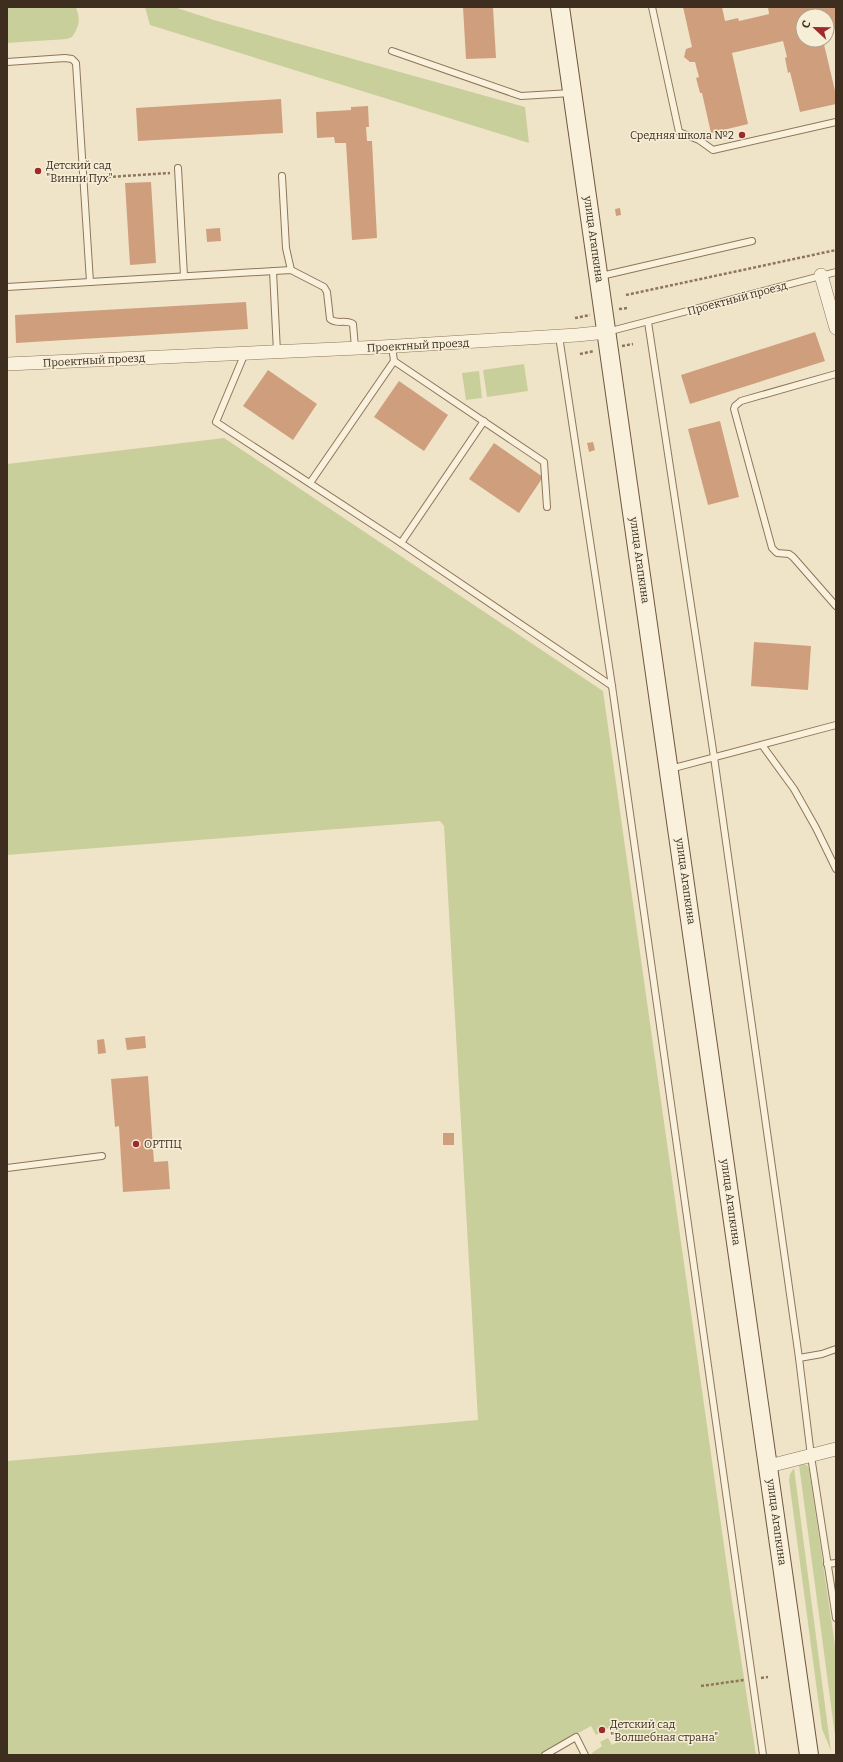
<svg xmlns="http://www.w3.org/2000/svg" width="843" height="1762" font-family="Bitter,serif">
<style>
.green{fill:#c9cf9b}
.building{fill:#cf9f7d}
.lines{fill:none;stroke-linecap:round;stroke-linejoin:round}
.lane-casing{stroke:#8d765c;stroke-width:8}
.street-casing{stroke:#8d765c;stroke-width:14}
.secondary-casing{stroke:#6f573f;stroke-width:20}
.path{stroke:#8d765c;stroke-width:2.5;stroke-dasharray:3 2;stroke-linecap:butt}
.lane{stroke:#faf1dc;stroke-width:6}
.street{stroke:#faf1dc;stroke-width:13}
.secondary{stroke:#faf1dc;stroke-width:18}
.poi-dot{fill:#9e2a2b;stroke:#f7eed8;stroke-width:1.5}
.labels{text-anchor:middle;stroke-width:3;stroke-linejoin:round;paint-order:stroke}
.poi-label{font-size:11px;fill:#3d2e20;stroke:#f7eed8;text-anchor:start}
.street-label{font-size:11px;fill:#3d2e20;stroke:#f7eed8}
</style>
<rect width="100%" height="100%" fill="#f0e4c8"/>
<g class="green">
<path d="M7,7H72L76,8C81,19 79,27 72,37L67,39L7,43Z"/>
<polygon points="145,7 174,7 214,20 525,107 529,143 150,25"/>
<polygon points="524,364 528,391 487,397 483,370"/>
<polygon points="479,371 482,398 466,400 462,373"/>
<polygon points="224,438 603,691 730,1588 756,1755 591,1755 593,1752 602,1746 600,1742 608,1738 612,1745 621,1740 612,1726 596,1735 591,1726 538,1755 7,1755 7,1461 478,1420 444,826 440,821 7,855 7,464"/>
<polygon points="803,1464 807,1465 809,1469 836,1652 836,1743 799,1465"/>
<polygon points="794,1468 831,1751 822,1729 789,1480 790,1474"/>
</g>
<g class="building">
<polygon points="463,7 493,7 496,58 466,59"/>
<polygon points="683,7 722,7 725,21 738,18 739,21 769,14 768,7 836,7 836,29 827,31 827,16 803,16 803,40 823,40 836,95 836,104 800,112 790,72 788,73 785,58 787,57 783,41 732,53 748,124 711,133 702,93 700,93 696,78 699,77 695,62 690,62 684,57 686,49 692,47"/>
<polygon points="281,99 283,133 138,141 136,108"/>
<polygon points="368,106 369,127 366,127 367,141 372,141 377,238 352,240 346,143 335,143 334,137 317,138 316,112 351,110 351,107"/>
<polygon points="151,182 156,263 130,265 125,183"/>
<polygon points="620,208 621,215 616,216 615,209"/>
<polygon points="220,228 221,241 207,242 206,229"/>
<polygon points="246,302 248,329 16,343 15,315"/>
<polygon points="815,332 825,361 690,404 681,375"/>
<polygon points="268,370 317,404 293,440 243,406"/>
<polygon points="399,381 448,415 424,451 374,417"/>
<polygon points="720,421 739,497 708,505 688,429"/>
<polygon points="593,442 595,450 589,452 587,443"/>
<polygon points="494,443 543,477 519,513 469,479"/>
<polygon points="754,642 811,646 808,690 751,686"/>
<polygon points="145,1036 146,1048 127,1050 125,1038"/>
<polygon points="104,1039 106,1053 98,1054 97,1040"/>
<polygon points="148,1076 154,1162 168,1161 170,1189 123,1192 119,1126 115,1127 111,1079"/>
<rect x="443" y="1133" width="11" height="12"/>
</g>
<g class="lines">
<g class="lane-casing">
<g id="lane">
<polyline points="652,7 679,132 699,140 713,150 836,122"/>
<polyline points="392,51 521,96 571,93"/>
<polyline points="7,62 65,58 72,59 76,63 90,282"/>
<polyline points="178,168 184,276"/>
<polyline points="282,176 286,248 291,270"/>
<polyline points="273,271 277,352"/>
<polyline points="601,276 752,241"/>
<path d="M7,287L291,270L324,287L327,292L330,319C337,325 346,319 353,324L355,348"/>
<polyline points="648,322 714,757 799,1358 811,1456 836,1618"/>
<polyline points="607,332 836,272"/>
<polyline points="559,336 612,686 763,1755"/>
<polyline points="245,353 216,422 401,543 612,686"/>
<polyline points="394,361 544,462 547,507"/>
<polyline points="836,374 741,401 735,406 734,409 772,548 777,553 789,554 793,557 836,606"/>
<polyline points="310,483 394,361 392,346"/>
<polyline points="401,543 484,421"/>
<polyline points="762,745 794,789 816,828 836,869"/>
<polyline points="670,769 836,725"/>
<polyline points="7,1168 102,1156"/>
<polyline points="799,1358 822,1354 836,1349"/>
<polyline points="827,1564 836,1563"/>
<polyline points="545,1755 576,1737 585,1755"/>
</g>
</g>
<g class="street-casing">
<g id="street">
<polyline points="821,275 836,328"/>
<polyline points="7,364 381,347 577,335 607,332"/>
<polyline points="769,1466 836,1449"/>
</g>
</g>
<g class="secondary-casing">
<polyline id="secondary" points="560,7 809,1755"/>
</g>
<g class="path">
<polyline points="93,178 170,173"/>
<polyline points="626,295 836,250"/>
<polyline points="619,309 628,308"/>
<polyline points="575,318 590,315"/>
<polyline points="622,346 633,344"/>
<polyline points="580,354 594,351"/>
<polyline points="761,1678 768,1677"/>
<polyline points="701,1686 744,1680"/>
</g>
<use href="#lane" class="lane"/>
<use href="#street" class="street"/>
<use href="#secondary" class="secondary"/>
</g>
<g class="poi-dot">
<circle cx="742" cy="135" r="4"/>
<circle cx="38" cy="171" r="4"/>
<circle cx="136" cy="1144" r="4"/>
<circle cx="602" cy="1730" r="4"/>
</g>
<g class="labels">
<g class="poi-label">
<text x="734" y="139" text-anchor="end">Средняя школа №2</text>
<text x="46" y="169">Детский сад<tspan x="46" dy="13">"Винни Пух"</tspan></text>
<text x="144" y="1148">ОРТПЦ</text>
<text x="610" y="1728">Детский сад<tspan x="610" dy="13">"Волшебная страна"</tspan></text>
</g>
<g class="street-label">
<text transform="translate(594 239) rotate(82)" y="4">улица Агапкина</text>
<text transform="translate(737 298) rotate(-15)" y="4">Проектный проезд</text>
<text transform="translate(418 345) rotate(-3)" y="4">Проектный проезд</text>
<text transform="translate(94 360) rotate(-3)" y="4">Проектный проезд</text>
<text transform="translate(640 560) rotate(82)" y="4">улица Агапкина</text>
<text transform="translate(686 881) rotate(82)" y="4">улица Агапкина</text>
<text transform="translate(731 1202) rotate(82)" y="4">улица Агапкина</text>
<text transform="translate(777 1522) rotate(82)" y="4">улица Агапкина</text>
</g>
</g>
<rect width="843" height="1762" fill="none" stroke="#3d2e20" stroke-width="16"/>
<g transform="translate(815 28) rotate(292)"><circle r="19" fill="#f7eed8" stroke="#ada18e"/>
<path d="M0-3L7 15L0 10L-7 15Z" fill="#9e2a2b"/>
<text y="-6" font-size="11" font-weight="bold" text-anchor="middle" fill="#3d2e20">С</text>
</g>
</svg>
